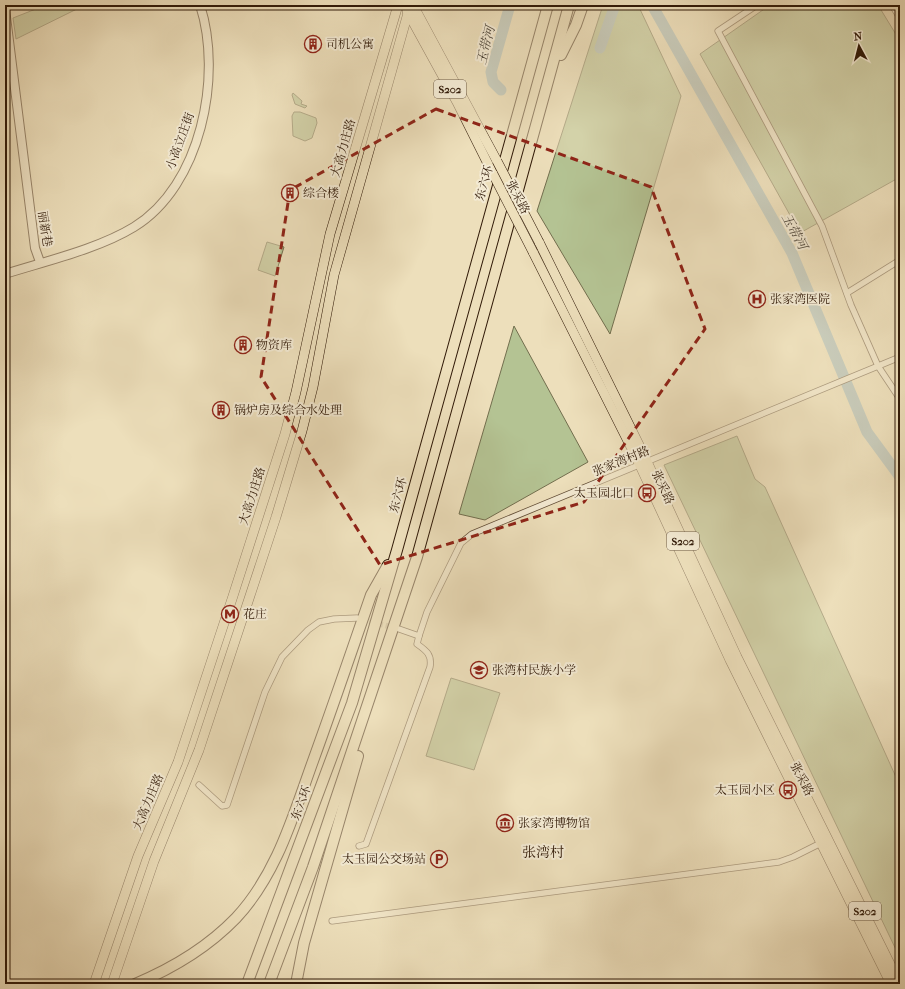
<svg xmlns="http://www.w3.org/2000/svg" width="905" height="989" font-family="'IM FELL French Canon','Noto Serif SC',serif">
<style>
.green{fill:#b4c393;stroke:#726e4e}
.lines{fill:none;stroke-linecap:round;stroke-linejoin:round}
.river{stroke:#9fb9bc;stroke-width:11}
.street-tunnel{stroke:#c7b897;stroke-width:5.5;stroke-dasharray:5.5 3;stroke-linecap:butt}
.street-casing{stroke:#604b35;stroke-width:7}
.secondary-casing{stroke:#311a08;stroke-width:10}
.primary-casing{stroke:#311a08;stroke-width:10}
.highway-casing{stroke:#311a08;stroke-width:12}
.street{stroke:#f3ead3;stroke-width:5.5}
.secondary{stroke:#f3ead3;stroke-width:8}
.primary{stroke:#eddfbb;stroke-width:9}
.highway{stroke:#eddfbb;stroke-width:10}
.primary-bridge-casing{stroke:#311a08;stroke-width:10;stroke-linecap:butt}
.primary-bridge{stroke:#eddfbb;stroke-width:9}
.marked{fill:none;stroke:#8f2418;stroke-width:3;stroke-dasharray:8 5;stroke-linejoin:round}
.labels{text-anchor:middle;stroke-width:4;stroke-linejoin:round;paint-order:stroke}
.shield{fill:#f3ead3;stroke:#6b5845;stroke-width:1}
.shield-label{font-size:11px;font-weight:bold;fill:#311a08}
.poi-label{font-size:12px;fill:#311a08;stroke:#f3ead3;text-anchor:start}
.street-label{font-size:12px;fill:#311a08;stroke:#f3ead3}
.water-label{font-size:13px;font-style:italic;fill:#524a3e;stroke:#f3ead3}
.quarter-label{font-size:14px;fill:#311a08;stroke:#f3ead3}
</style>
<rect width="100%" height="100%" fill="#eddfbb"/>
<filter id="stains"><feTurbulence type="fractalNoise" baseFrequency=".005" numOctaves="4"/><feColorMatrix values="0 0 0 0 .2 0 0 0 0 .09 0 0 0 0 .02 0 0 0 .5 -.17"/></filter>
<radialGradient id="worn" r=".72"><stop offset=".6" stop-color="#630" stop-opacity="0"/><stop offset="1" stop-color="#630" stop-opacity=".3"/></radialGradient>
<g class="green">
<polygon points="46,5 85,5 16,39 13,18"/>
<polygon points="603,5 638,5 681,96 610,334 537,211"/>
<polygon points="770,5 878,5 900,41 900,177 800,233 700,54"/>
<polygon points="293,93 302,101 301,104 307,106 305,108 295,104 292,95"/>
<polygon points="294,112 300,112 316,118 317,123 312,138 305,141 293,136 292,116"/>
<polygon points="267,242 284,247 275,276 258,270"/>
<polygon points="514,326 588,462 485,520 459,514"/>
<polygon points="737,436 755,479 765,487 900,786 900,958 664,465"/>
<polygon points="451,678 500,693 474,770 426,756"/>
</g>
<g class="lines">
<g class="river">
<polyline points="652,5 792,253 867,432 900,477"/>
<polyline points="600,48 615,5"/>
<polyline points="501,90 493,82 491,72 510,5"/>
</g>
<polyline class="street-tunnel" points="361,619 395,628"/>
<g class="street-casing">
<g id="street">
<polyline points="757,5 718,31 822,226 851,305 878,366 900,399"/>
<polyline points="892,5 900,18"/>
<polyline points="847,293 900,260"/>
<polyline points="399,629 419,636 427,612 461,543 472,534 900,357"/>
<polyline points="199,785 222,806 227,805 265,692 282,657 308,630 319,622 334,619 357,618"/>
<path d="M359,846L366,844L430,667C432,655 427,651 417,644L419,636"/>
<polyline points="332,921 779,862 793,857 823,842"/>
</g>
</g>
<g class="secondary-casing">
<g id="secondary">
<polyline points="5,9 35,248 40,262"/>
<path d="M5,274C46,261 98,249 134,227C201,186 223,76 200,5"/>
</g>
</g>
<g class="primary-casing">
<g id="primary">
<polyline points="413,5 497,161"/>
<polyline points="407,11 457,102 493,174"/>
<polyline points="539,242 644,455 737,657 900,984"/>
<polyline points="533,252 637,459 730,660 891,984"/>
<polyline points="94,984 138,856 178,762 233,596 285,434 296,392 330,234 398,5"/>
<polyline points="112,984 154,861 199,750 276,517 302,431 313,387 334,275 408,13 413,5"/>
</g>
</g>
<g class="highway-casing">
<g id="highway">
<polyline points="561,55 576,25 583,5"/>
<path d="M135,984C171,969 208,947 236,918C277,874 293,816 313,761C333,706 352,650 371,595L388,565"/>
<polyline points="247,984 352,703 397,550 548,5"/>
<polyline points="269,984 313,867 417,557 569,5"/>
<polyline points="296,984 304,943 358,756"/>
</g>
</g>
<use href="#street" class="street"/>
<use href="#secondary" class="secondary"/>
<use href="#primary" class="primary"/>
<use href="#highway" class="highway"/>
<g class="primary-bridge-casing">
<g id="primary-bridge">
<polyline points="497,161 539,242"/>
<polyline points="493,174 533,252"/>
</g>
</g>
<use href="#primary-bridge" class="primary-bridge"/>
</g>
<path d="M0 0H905V989H0ZM436,109L651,187L705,329L584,502L380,565L261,377L290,190Z" fill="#eddfbb" fill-opacity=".55" fill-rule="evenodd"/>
<path class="marked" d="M436,109L651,187L705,329L584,502L380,565L261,377L290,190Z"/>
<defs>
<g id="building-ring" transform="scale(0.9)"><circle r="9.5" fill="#f3ead3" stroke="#8f2418" stroke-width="1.5"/><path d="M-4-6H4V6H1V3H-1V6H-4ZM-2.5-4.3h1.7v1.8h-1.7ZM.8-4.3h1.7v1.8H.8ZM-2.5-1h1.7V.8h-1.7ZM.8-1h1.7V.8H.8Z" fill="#8f2418"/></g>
<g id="hospital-ring" transform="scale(0.9)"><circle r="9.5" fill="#f3ead3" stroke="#8f2418" stroke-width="1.5"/><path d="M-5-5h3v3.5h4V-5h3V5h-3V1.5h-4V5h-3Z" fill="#8f2418"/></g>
<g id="bus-ring" transform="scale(0.9)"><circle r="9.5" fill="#f3ead3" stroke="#8f2418" stroke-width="1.5"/><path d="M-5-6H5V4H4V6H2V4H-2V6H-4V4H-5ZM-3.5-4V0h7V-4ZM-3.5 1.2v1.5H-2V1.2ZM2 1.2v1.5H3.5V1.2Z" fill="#8f2418"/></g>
<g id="metro-ring" transform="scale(0.9)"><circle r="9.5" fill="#f3ead3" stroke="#8f2418" stroke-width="1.5"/><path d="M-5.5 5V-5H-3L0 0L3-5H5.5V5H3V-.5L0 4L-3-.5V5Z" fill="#8f2418"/></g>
<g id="school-ring" transform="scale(0.9)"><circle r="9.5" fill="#f3ead3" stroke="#8f2418" stroke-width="1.5"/><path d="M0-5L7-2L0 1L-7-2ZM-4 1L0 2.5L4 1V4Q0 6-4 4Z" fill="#8f2418"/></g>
<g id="museum-ring" transform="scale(0.9)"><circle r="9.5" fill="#f3ead3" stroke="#8f2418" stroke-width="1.5"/><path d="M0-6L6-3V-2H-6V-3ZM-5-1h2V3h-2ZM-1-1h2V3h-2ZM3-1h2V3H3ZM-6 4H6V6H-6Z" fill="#8f2418"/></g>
<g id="parking-ring" transform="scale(0.9)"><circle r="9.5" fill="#f3ead3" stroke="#8f2418" stroke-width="1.5"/><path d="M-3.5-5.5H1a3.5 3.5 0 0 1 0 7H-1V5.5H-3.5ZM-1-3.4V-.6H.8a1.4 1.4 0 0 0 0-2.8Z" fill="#8f2418"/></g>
</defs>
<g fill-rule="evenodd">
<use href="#building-ring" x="313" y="44"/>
<use href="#building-ring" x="290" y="193"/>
<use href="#hospital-ring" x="757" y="299"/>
<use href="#building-ring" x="243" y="345"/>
<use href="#building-ring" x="221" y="410"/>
<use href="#bus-ring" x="647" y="493"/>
<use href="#metro-ring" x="230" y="614"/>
<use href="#school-ring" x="479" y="670"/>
<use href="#bus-ring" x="788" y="790"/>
<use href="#museum-ring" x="505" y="823"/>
<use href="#parking-ring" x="439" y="859"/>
</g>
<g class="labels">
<g class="shield">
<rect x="434" y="80" width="32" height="18" rx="3"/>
<rect x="667" y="532" width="32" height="18" rx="3"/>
<rect x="849" y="902" width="32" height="18" rx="3"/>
</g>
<g class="shield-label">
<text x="450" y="93">S202</text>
<text x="683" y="545">S202</text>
<text x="865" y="915">S202</text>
</g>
<g class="poi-label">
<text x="326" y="48">司机公寓</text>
<text x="303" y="197">综合楼</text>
<text x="770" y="303">张家湾医院</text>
<text x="256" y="349">物资库</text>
<text x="234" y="414">锅炉房及综合水处理</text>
<text x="634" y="497" text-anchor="end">太玉园北口</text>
<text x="243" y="618">花庄</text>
<text x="492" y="674">张湾村民族小学</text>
<text x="775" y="794" text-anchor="end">太玉园小区</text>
<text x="518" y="827">张家湾博物馆</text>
<text x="426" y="863" text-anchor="end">太玉园公交场站</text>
</g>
<g class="street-label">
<text transform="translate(180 141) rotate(-70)" y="4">小高立庄街</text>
<text transform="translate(343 148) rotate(-74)" y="4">大高力庄路</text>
<text transform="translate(484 183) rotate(-74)" y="4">东六环</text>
<text transform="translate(518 197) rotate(63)" y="4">张采路</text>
<text transform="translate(45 229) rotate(81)" y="4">丽新巷</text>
<text transform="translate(621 461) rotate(-22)" y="4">张家湾村路</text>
<text transform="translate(663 487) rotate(65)" y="4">张采路</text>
<text transform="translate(398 495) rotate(-75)" y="4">东六环</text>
<text transform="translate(252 496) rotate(-72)" y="4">大高力庄路</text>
<text transform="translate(802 779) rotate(63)" y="4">张采路</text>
<text transform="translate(148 802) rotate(-67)" y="4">大高力庄路</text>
<text transform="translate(301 803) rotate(-70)" y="4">东六环</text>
</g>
<g class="water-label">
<text transform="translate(485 45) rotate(-76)" y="5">玉带河</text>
<text transform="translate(795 231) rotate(62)" y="5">玉带河</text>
</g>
<g class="quarter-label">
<text x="543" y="857">张湾村</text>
</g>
</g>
<rect width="905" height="989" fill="none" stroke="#eddfbb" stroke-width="20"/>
<rect x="6" y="6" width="893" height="977" fill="none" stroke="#311a08" stroke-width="2"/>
<rect x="10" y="10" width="885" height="969" fill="none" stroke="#311a08"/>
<g transform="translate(859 46) rotate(353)" stroke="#f3ead3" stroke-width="3" paint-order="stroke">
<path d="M0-3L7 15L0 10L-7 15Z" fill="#311a08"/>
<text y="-6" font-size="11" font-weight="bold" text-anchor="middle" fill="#311a08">N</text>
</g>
<rect width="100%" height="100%" filter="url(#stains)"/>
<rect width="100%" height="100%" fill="url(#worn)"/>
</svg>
